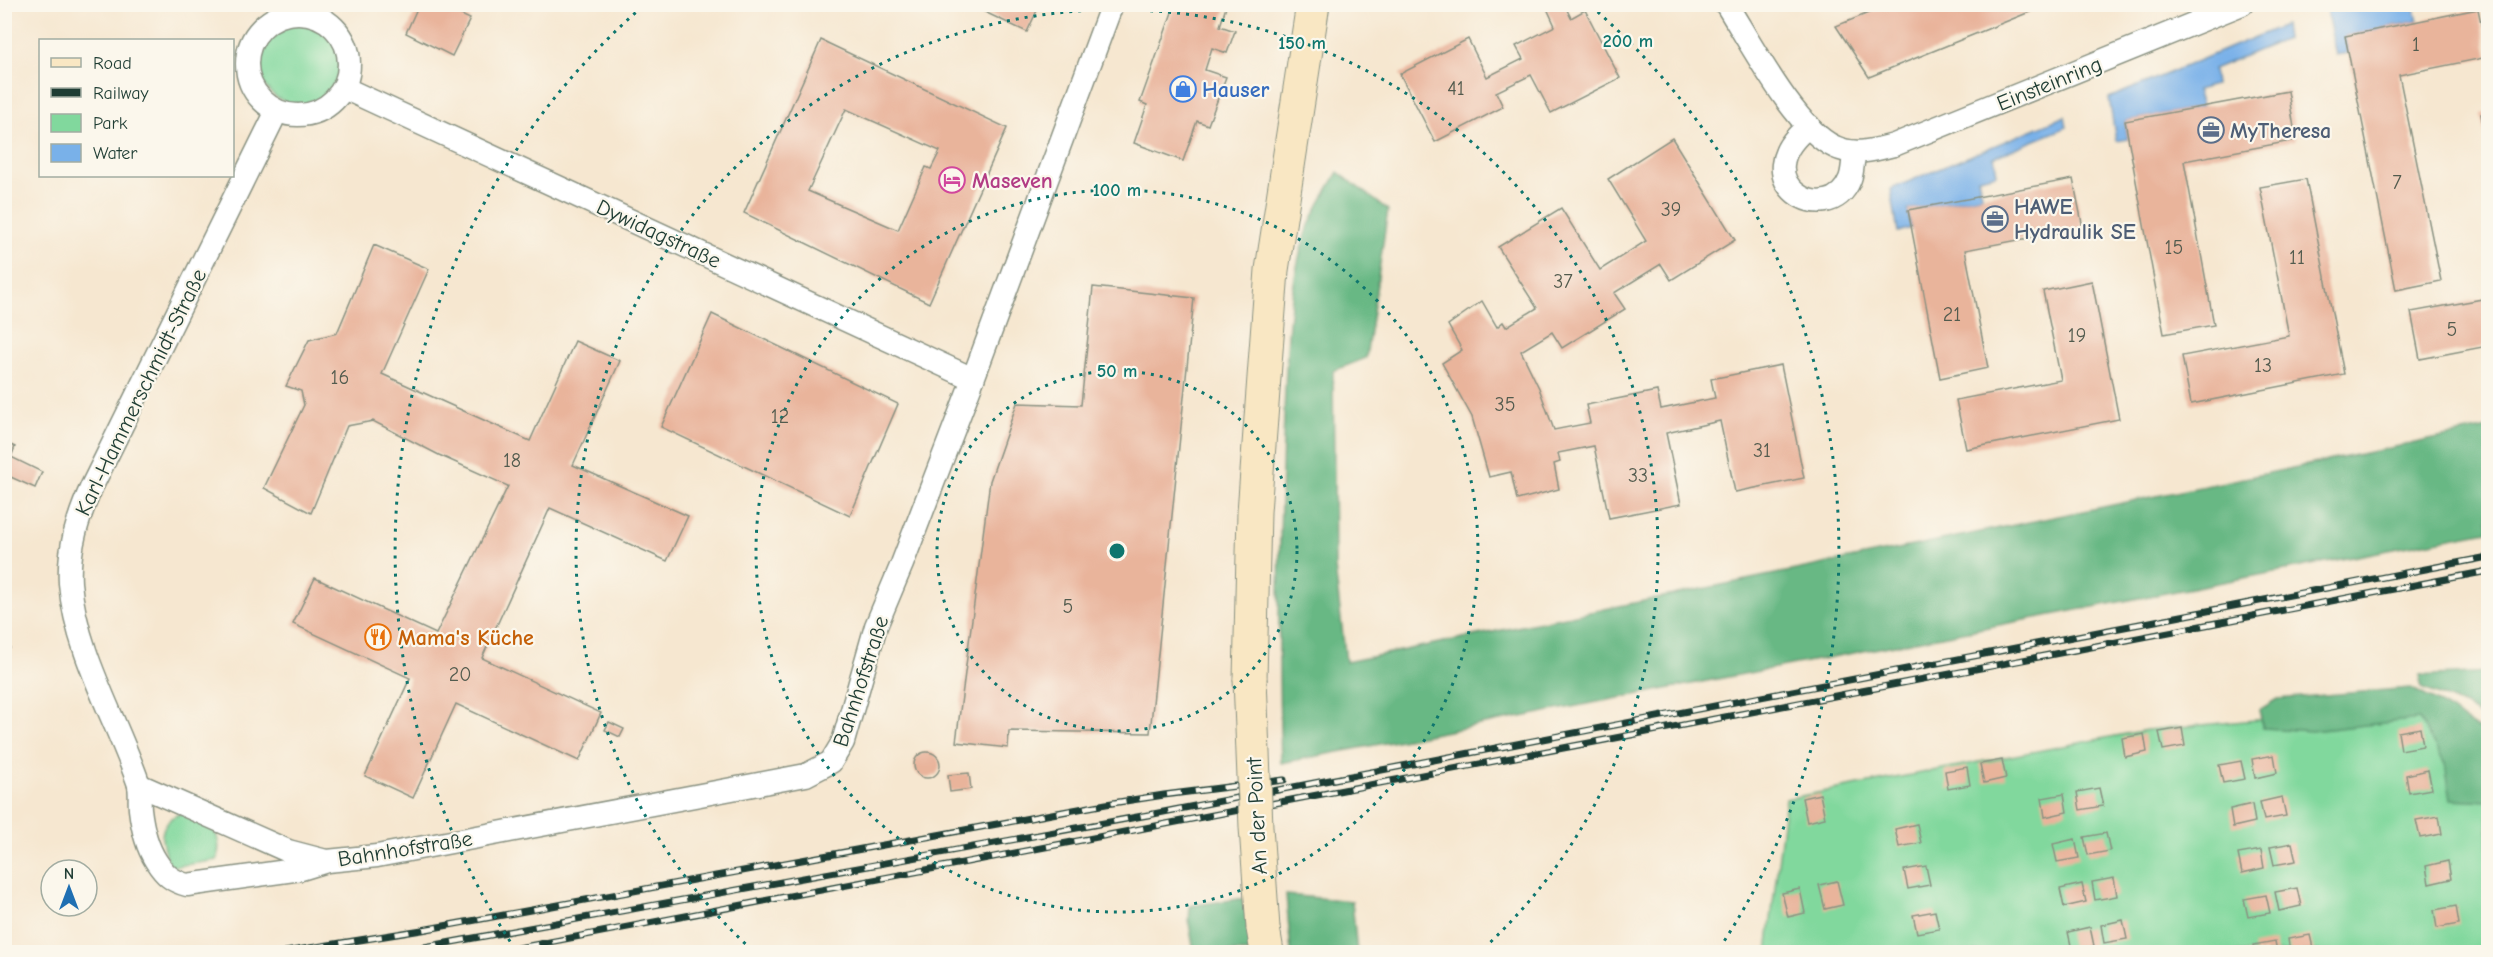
<svg xmlns="http://www.w3.org/2000/svg" width="2493" height="957" font-family="'Comic Neue',sans-serif">
<style>
.green{fill:#81d89d;stroke:#508a68;stroke-width:1.5}
.forest{fill:#68b884;stroke:#447a5c;stroke-width:1.5}
.water{fill:#79b1e9;stroke:#4c778e;stroke-width:1.5}
.building{fill:#e9b49b;fill-rule:evenodd}
.lines{fill:none;stroke-linecap:round;stroke-linejoin:round}
.street-casing{stroke:#8a9282;stroke-width:25}
.secondary-casing{stroke:#8a9282;stroke-width:35}
.street{stroke:#fff;stroke-width:22}
.secondary{stroke:#f9e7c3;stroke-width:33}
.rail-casing{stroke:#1f3d34;stroke-width:7}
.rail{stroke:#fbf7ec;stroke-width:4.5;stroke-dasharray:14;stroke-linecap:butt}
.secondary-bridge-casing{stroke:#8a9282;stroke-width:35;stroke-linecap:butt}
.secondary-bridge{stroke:#f9e7c3;stroke-width:33}
.ring{fill:none;stroke:#0f766e;stroke-width:3;stroke-dasharray:3 6}
.labels{text-anchor:middle;stroke-width:4.5;stroke-linejoin:round;paint-order:stroke}
.number-label{font-size:20px;fill:#525b4e}
.street-label{font-size:22px;fill:#1f3d34;stroke:#fbf7ec}
.shop-label{font-size:22px;font-weight:bold;fill:#366cbe;stroke:#fbf7ec;text-anchor:start}
.service-label{font-size:22px;font-weight:bold;fill:#4e5e75;stroke:#fbf7ec;text-anchor:start}
.hotel-label{font-size:22px;font-weight:bold;fill:#b23c85;stroke:#fbf7ec;text-anchor:start}
.food-label{font-size:22px;font-weight:bold;fill:#c56008;stroke:#fbf7ec;text-anchor:start}
.centre{fill:#0f766e;stroke:#fbf7ec;stroke-width:3}
.ring-label{font-size:18px;text-anchor:middle;font-weight:bold;fill:#0f766e;stroke:#fbf7ec;stroke-width:4.5;stroke-linejoin:round;paint-order:stroke}
</style>
<rect width="100%" height="100%" fill="#fbf7ec"/>
<filter id="ink" filterUnits="userSpaceOnUse"><feTurbulence type="fractalNoise" baseFrequency=".0167" numOctaves="2"/><feDisplacementMap in="SourceGraphic" scale="12" xChannelSelector="R" yChannelSelector="G"/><feConvolveMatrix kernelMatrix="1 2 1 2 8 2 1 2 1" color-interpolation-filters="sRGB"/></filter>
<filter id="wash" filterUnits="userSpaceOnUse"><feTurbulence type="fractalNoise" baseFrequency=".008" numOctaves="4" result="noise"/><feDisplacementMap in="SourceGraphic" scale="24" xChannelSelector="R" yChannelSelector="G"/><feGaussianBlur stdDeviation="1.35" result="paint"/><feColorMatrix in="noise" values="0 0 0 0 0 0 0 0 0 0 0 0 0 0 0 0 0 1.4 0 .05"/><feComposite in="paint" operator="in"/></filter>
<g filter="url(#wash)">
<rect width="100%" height="100%" fill="#f6e7d0"/>
<g class="green">
<circle cx="299" cy="63" r="41"/>
<polygon points="2418,705 2488,760 2488,952 1767,952 1786,799 2147,730"/>
<path d="M185,812C209,823 224,830 217,860L171,867C160,845 154,821 185,812Z"/>
</g>
<g class="forest">
<path d="M1338,172L1388,210L1366,358L1333,371L1335,567L1346,662L2488,428V531L1281,763C1277,648 1279,533 1284,417C1286,363 1288,278 1308,228C1315,209 1328,190 1338,172Z"/>
<polygon points="2488,672 2488,723 2465,706 2422,688 2419,676"/>
<polygon points="2411,688 2439,703 2488,736 2488,801 2451,799 2445,764 2419,719 2312,731 2263,728 2259,710 2277,699"/>
<polygon points="1286,895 1352,901 1357,952 1291,952"/>
<polygon points="1245,898 1252,952 1194,952 1189,923 1190,906"/>
</g>
<g class="water">
<polygon points="2335,5 2414,5 2418,21 2345,36 2348,53 2336,55 2326,8"/>
<polygon points="2284,25 2286,39 2213,69 2215,85 2197,90 2202,107 2125,121 2128,139 2116,141 2109,98"/>
<polygon points="2065,116 2067,127 1994,157 1997,174 1978,178 1982,196 1908,210 1911,228 1898,232 1891,189"/>
</g>
<g id="blocks">
<g class="building">
<polygon points="419,4 438,4 470,19 452,56 406,33"/>
<polygon points="968,4 1040,4 1027,32"/>
<polygon points="1175,4 1227,4 1220,26 1235,31 1227,53 1212,48 1205,70 1226,77 1208,125 1197,121 1183,161 1134,143 1147,105 1140,102"/>
<polygon points="1545,4 1564,4 1571,18 1585,10 1620,78 1551,113 1531,75 1496,92 1503,107 1435,142 1400,74 1468,39 1487,77 1523,59 1516,46 1555,26"/>
<polygon points="1891,4 2047,4 2047,5 1869,77 1836,26"/>
<polygon points="2478,9 2488,57 2399,75 2441,281 2396,290 2345,36"/>
<path d="M821,40L1007,128L929,303L744,213ZM846,109L940,151L931,169L926,167L898,230L808,191Z"/>
<polygon points="2288,91 2296,140 2184,161 2214,325 2164,334 2125,121"/>
<polygon points="2488,112 2488,150 2487,150 2481,114"/>
<polygon points="1672,138 1735,240 1671,280 1661,264 1614,293 1625,309 1562,348 1552,332 1521,351 1539,388 1554,430 1590,423 1586,405 1657,391 1661,409 1715,398 1711,379 1781,365 1804,478 1735,492 1720,421 1666,433 1681,504 1609,518 1594,446 1558,453 1560,462 1554,464 1559,489 1517,500 1511,472 1489,477 1472,417 1442,363 1462,350 1448,325 1482,301 1497,327 1503,322 1506,327 1537,308 1498,247 1561,208 1600,270 1646,241 1608,179"/>
<polygon points="2073,179 2083,228 1965,250 1988,368 1940,378 1908,210"/>
<polygon points="2306,179 2344,374 2191,404 2182,356 2289,336 2260,187"/>
<polygon points="374,245 429,269 382,374 530,441 575,341 620,361 573,465 688,516 667,561 550,508 482,658 601,713 579,761 456,704 413,798 365,776 410,678 293,624 315,578 436,634 508,486 439,455 373,421 347,426 311,513 264,488 304,405 301,391 286,386 309,340 337,333"/>
<polygon points="2092,281 2119,419 1966,449 1956,400 2061,380 2043,291"/>
<polygon points="1093,287 1194,298 1150,733 1009,731 1008,748 956,742 990,481 1017,403 1081,405"/>
<polygon points="2488,298 2488,346 2420,359 2411,312"/>
<polygon points="712,314 898,404 850,516 661,427"/>
<polygon points="4,442 15,447 11,457 42,472 35,488 4,474"/>
<polygon points="4,624 10,648 4,655"/>
<polygon points="609,722 624,729 620,737 605,730"/>
<polygon points="2182,728 2185,746 2163,750 2159,732"/>
<polygon points="2420,728 2423,746 2401,750 2398,732"/>
<polygon points="2144,734 2147,752 2125,757 2122,738"/>
<circle cx="927" cy="765" r="13"/>
<polygon points="2274,755 2277,773 2255,778 2252,759"/>
<polygon points="2002,760 2006,778 1984,783 1980,764"/>
<polygon points="2241,761 2245,779 2223,783 2219,765"/>
<polygon points="1967,767 1970,785 1948,789 1945,771"/>
<polygon points="2428,770 2432,789 2409,793 2406,775"/>
<polygon points="969,773 971,789 950,792 948,775"/>
<polygon points="2099,788 2103,806 2080,810 2077,792"/>
<polygon points="1820,794 1825,818 1807,822 1802,798"/>
<polygon points="2064,794 2067,812 2045,817 2042,798"/>
<polygon points="2282,797 2286,816 2264,820 2260,802"/>
<polygon points="2252,804 2255,822 2233,827 2230,809"/>
<polygon points="2439,816 2442,834 2420,838 2416,820"/>
<polygon points="1917,824 1921,843 1899,847 1895,829"/>
<polygon points="2106,833 2110,851 2088,855 2084,837"/>
<polygon points="2075,839 2079,858 2057,862 2053,844"/>
<polygon points="2292,843 2296,861 2274,865 2270,847"/>
<polygon points="2261,850 2264,868 2242,873 2238,854"/>
<polygon points="2448,861 2451,879 2429,884 2426,866"/>
<polygon points="1926,866 1930,885 1908,889 1904,870"/>
<polygon points="2114,878 2117,896 2095,900 2092,882"/>
<polygon points="1837,881 1843,905 1825,909 1819,885"/>
<polygon points="2082,884 2086,902 2064,907 2060,889"/>
<polygon points="2297,888 2301,906 2279,911 2275,892"/>
<polygon points="1800,889 1805,913 1788,917 1782,893"/>
<polygon points="2266,895 2270,913 2248,917 2244,899"/>
<polygon points="2456,906 2459,924 2437,928 2434,910"/>
<polygon points="1935,911 1939,929 1917,933 1913,915"/>
<polygon points="2123,920 2127,939 2104,943 2101,925"/>
<polygon points="2090,927 2094,946 2072,950 2068,932"/>
<polygon points="2310,935 2314,952 2290,952 2288,939"/>
<polygon points="2275,941 2277,952 2254,952 2253,945"/>
</g>
</g>
</g>
<g filter="url(#ink)">
<use href="#blocks" fill-opacity="0" stroke="#8a9282" stroke-width="1.5"/>
<g class="lines">
<g class="street-casing">
<g id="street">
<path d="M1726,4C1750,42 1796,130 1835,147C1854,156 1875,150 1894,145L2242,4"/>
<circle cx="298" cy="64" r="51"/>
<polyline points="344,88 973,379"/>
<path d="M277,111L92,486C78,517 68,548 70,583C76,653 115,716 138,782C141,790 139,800 140,809C142,826 147,847 156,861C165,875 172,881 187,885L301,869L327,861L377,856L806,775L831,762L843,742L876,626L902,564L973,379L1112,4"/>
<path d="M1809,126C1739,180 1829,233 1850,179C1853,171 1853,161 1854,152"/>
<polyline points="139,785 288,851 326,861"/>
</g>
</g>
<g class="secondary-casing">
<g id="secondary">
<polyline points="1250,679 1254,512 1272,270 1313,4"/>
<polyline points="1263,928 1267,952"/>
</g>
</g>
<use href="#street" class="street"/>
<use href="#secondary" class="secondary"/>
<g class="rail-casing">
<g id="rail">
<polyline points="285,952 422,930 1106,804 1164,795 1284,780"/>
<polyline points="397,952 1148,815 2488,557"/>
<polyline points="497,952 2488,571"/>
</g>
</g>
<use href="#rail" class="rail"/>
<g class="secondary-bridge-casing">
<polyline id="secondary-bridge" points="1250,679 1256,827 1263,928"/>
</g>
<use href="#secondary-bridge" class="secondary-bridge"/>
</g>
</g>
<g class="ring">
<circle cx="1117" cy="551" r="180"/>
<circle cx="1117" cy="551" r="361"/>
<path d="M752 950A541 541 0 1 1 1482 950"/>
<path d="M515 949A722 722 0 0 1 643 6M1591 6A722 722 0 0 1 1719 949"/>
</g>
<defs>
<g id="shop-ring" transform="scale(1.35)"><circle r="9.5" fill="#fbf7ec" stroke="#3f7fe0" stroke-width="1.5"/><path d="M-5-2.5h2.3a2.7 3.5 0 0 1 5.4 0H5L5.5 6h-11ZM-1.5-2.5h3a1.5 2.3 0 0 0-3 0Z" fill="#3f7fe0"/></g>
<g id="office-ring" transform="scale(1.35)"><circle r="9.5" fill="#fbf7ec" stroke="#5c6f8a" stroke-width="1.5"/><path d="M-6-3h4V-5.5h4V-3h4V5H-6ZM-1-4.5V-3h2v-1.5ZM-6 0V1H6V0Z" fill="#5c6f8a"/></g>
<g id="hotel-ring" transform="scale(1.35)"><circle r="9.5" fill="#fbf7ec" stroke="#d1479c" stroke-width="1.5"/><path d="M-6-4.5h1.5V1H6V5H4.5V3h-9V5H-6ZM-4 0a1.8 1.8 0 1 1 3.6 0ZM.5 0V-2.5h3Q6-2.5 6 0Z" fill="#d1479c"/></g>
<g id="restaurant-ring" transform="scale(1.35)"><circle r="9.5" fill="#fbf7ec" stroke="#e8710a" stroke-width="1.5"/><path d="M-5-6h1v4h1v-4h1v4h1v-4h1v5L-1.5 .5V6h-2V.5L-5-1ZM5-6V6H3V1.5H1.5Q1.5-4 5-6Z" fill="#e8710a"/></g>
</defs>
<g fill-rule="evenodd">
<use href="#shop-ring" x="1183" y="89"/>
<use href="#office-ring" x="2211" y="130"/>
<use href="#hotel-ring" x="952" y="180"/>
<use href="#office-ring" x="1995" y="219"/>
<use href="#restaurant-ring" x="378" y="637"/>
</g>
<g class="labels">
<g class="number-label">
<text x="2416" y="51">1</text>
<text x="1456" y="95">41</text>
<text x="2397" y="189">7</text>
<text x="1671" y="216">39</text>
<text x="2174" y="254">15</text>
<text x="2297" y="264">11</text>
<text x="1563" y="288">37</text>
<text x="1952" y="321">21</text>
<text x="2452" y="336">5</text>
<text x="2077" y="342">19</text>
<text x="2263" y="372">13</text>
<text x="340" y="384">16</text>
<text x="1505" y="411">35</text>
<text x="780" y="423">12</text>
<text x="1762" y="457">31</text>
<text x="512" y="467">18</text>
<text x="1638" y="482">33</text>
<text x="1068" y="613">5</text>
<text x="460" y="681">20</text>
</g>
<g class="street-label">
<text transform="translate(2049 83) rotate(-22)" y="8">Einsteinring</text>
<text transform="translate(659 233) rotate(25)" y="8">Dywidagstraße</text>
<text transform="translate(140 392) rotate(-64)" y="8">Karl-Hammerschmidt-Straße</text>
<text transform="translate(860 681) rotate(-72)" y="8">Bahnhofstraße</text>
<text transform="translate(1256 816) rotate(-93)" y="8">An der Point</text>
<text transform="translate(405 848) rotate(-9)" y="8">Bahnhofstraße</text>
</g>
<g class="shop-label">
<text x="1202" y="97">Hauser</text>
</g>
<g class="service-label">
<text x="2230" y="138">MyTheresa</text>
<text x="2014" y="214">HAWE<tspan x="2014" dy="25">Hydraulik SE</tspan></text>
</g>
<g class="hotel-label">
<text x="972" y="188">Maseven</text>
</g>
<g class="food-label">
<text x="398" y="645">Mama's Küche</text>
</g>
</g>
<circle cx="1117" cy="551" r="9" class="centre"/>
<g class="ring-label">
<text x="1628" y="47">200 m</text>
<text x="1302" y="49">150 m</text>
<text x="1117" y="196">100 m</text>
<text x="1117" y="377">50 m</text>
</g>
<rect width="2493" height="957" fill="none" stroke="#fbf7ec" stroke-width="24"/>
<rect x="39" y="39" width="195" height="138" fill="#fbf7ec" stroke="#a3ada2" stroke-width="1.5"/>
<rect x="51" y="58" width="30" height="9" fill="#f9e7c3" stroke="#a3ada2" stroke-width="1.5"/>
<text x="93" y="69" font-size="18" fill="#1f3d34">Road</text>
<rect x="51" y="88" width="30" height="9" fill="#1f3d34" stroke="#a3ada2" stroke-width="1.5"/>
<text x="93" y="99" font-size="18" fill="#1f3d34">Railway</text>
<rect x="51" y="114" width="30" height="18" fill="#81d89d" stroke="#a3ada2" stroke-width="1.5"/>
<text x="93" y="129" font-size="18" fill="#1f3d34">Park</text>
<rect x="51" y="144" width="30" height="18" fill="#79b1e9" stroke="#a3ada2" stroke-width="1.5"/>
<text x="93" y="159" font-size="18" fill="#1f3d34">Water</text>
<g transform="translate(69 888)"><circle r="28" fill="#fbf7ec" stroke="#a3ada2" stroke-width="1.5"/>
<path d="M0-4.5L10 22L0 15L-10 22Z" fill="#1f6fb2"/>
<text y="-9" font-size="16" font-weight="bold" text-anchor="middle" fill="#1f3d34">N</text>
</g>
</svg>
